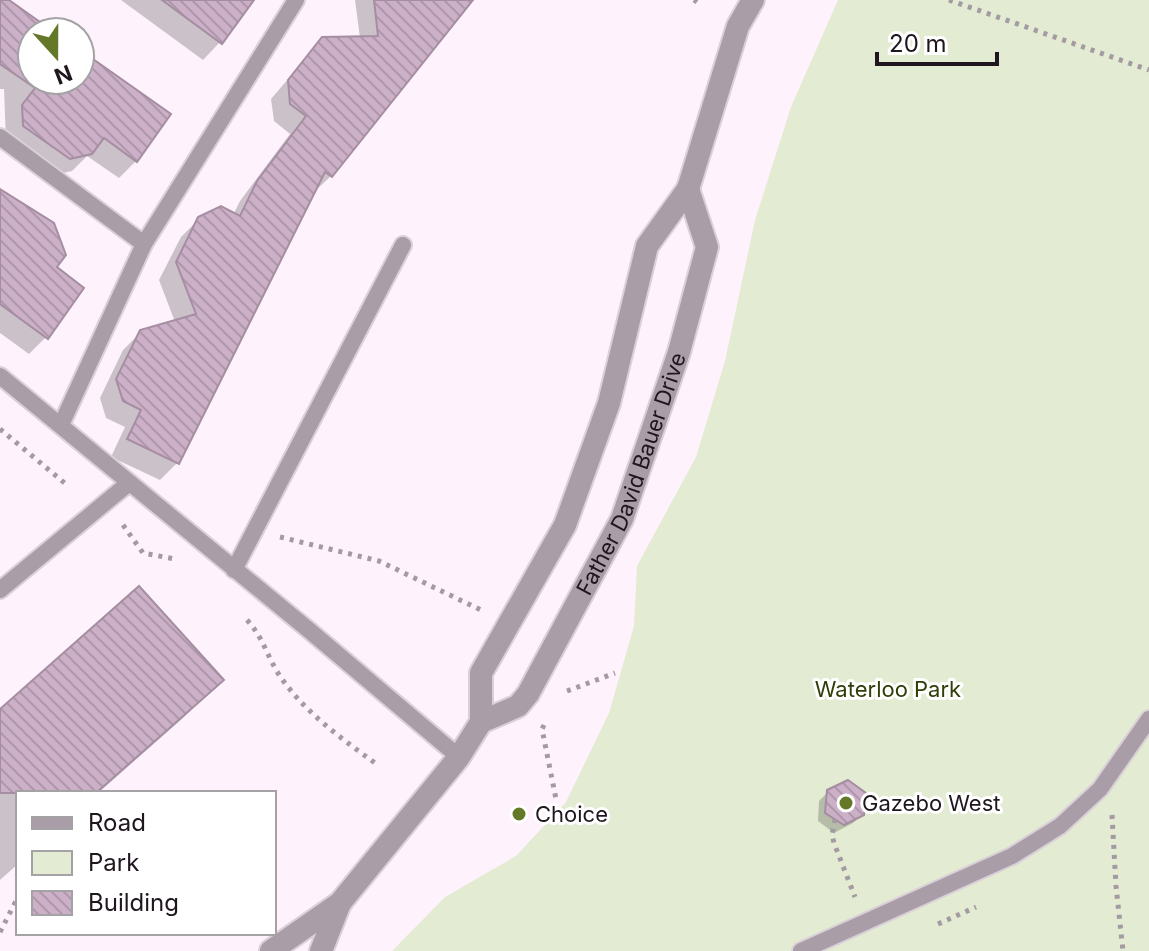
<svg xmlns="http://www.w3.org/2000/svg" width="1149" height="951" font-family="Inter,sans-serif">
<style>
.park{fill:#e3ebd3}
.shadow{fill:#0003}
.building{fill:url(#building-back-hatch);stroke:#a58da2;stroke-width:2}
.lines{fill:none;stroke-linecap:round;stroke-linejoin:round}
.service-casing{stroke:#dad0d8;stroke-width:20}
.tertiary-casing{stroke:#dad0d8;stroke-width:26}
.path{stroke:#a49aa2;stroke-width:5;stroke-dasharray:4 6;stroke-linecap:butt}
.service{stroke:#a99ea7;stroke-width:16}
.tertiary{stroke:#a99ea7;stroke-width:22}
.poi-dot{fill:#657828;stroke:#fff;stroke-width:3}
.labels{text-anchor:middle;stroke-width:6;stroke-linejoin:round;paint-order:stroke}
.street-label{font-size:22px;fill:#1f161e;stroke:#fff}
.park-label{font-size:22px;fill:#323e0a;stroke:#fff}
.poi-label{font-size:22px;fill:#1f161e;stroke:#fff;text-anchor:start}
</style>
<defs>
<pattern id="building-back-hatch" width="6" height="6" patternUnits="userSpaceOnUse" patternTransform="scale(2)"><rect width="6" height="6" fill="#ccb0c8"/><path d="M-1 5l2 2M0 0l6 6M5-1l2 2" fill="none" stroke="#af97ab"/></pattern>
</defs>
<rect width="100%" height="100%" fill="#fef3fc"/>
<polygon class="park" points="838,0 1149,0 1149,951 392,951 445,897 516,856 566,802 609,713 634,626 637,566 696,457 725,361 755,220 791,107"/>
<g class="shadow">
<polygon points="0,0 7,0 52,32 32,32 32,80 80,80 80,52 136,161 119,178 87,156 72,171 54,175 6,142 4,89 0,89"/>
<polygon points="121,0 252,0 220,42 203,60"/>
<polygon points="355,0 470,0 331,176 313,193 177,463 160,480 111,457 125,427 106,418 100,398 123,350 141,332 175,322 159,280 181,237 199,219 233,215 240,201 290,134 274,121 271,99 323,38 360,38"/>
<polygon points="0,202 54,268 46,337 29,354 0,333"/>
<polygon points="221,680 182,719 98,793 18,793 18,864 0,880 0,712"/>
<polygon points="828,792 862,815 853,823 834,833 818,821 819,801"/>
</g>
<g class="building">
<polygon points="0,0 9,0 54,32 32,32 32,80 80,80 80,50 171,114 137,162 104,138 92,154 70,159 23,126 22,105 35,88 0,64"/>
<polygon points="162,0 254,0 222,44"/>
<polygon points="374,0 473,0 332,177 325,172 179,464 127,439 141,410 123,401 116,379 140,330 196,314 176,262 198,217 221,206 240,216 257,181 306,116 290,104 288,80 322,37 378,36"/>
<polygon points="0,189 54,223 66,255 57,267 84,288 48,339 0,304"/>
<polygon points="139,586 224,680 96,793 0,793 0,709"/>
<polygon points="848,780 866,793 864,815 844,825 825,813 827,790"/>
</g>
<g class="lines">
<g class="service-casing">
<g id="service">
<polyline points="0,137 144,244"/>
<polyline points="0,376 310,631 459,757"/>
<polyline points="61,425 144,244 296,0"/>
<polyline points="234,570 403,245"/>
<polyline points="0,590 129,483"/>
<polyline points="801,951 1012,856 1060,826 1100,789 1149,719"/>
</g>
</g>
<g class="tertiary-casing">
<g id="tertiary">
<path id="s1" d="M481,722L518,706L528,694L622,519L679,352L707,247L688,189"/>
<polyline points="271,951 340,903 459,757 481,722 481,673 565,525 609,403 647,246 688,189 738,26 753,0"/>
<polyline points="321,951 340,903"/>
</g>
</g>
<g class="path">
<polyline points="694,0 697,2"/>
<polyline points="949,0 1149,70"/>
<polyline points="0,429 67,485"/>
<polyline points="123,525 143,553 175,559"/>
<polyline points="280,537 379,561 481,610"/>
<path d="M247,620C264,638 268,660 282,679C306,713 342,739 375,763"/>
<polyline points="567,691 615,673"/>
<polyline points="544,725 542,729 556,799"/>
<polyline points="1112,815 1116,886 1123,951"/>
<polyline points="835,819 832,835 834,843 855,897"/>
<polyline points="938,924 976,907"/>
<polyline points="0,932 18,897"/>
</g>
<use href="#service" class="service"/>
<use href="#tertiary" class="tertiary"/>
</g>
<g class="poi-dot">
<circle cx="846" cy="803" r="8"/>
<circle cx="519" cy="814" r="8"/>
</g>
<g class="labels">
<g class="street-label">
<text dy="8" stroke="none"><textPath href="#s1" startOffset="300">Father David Bauer Drive</textPath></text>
</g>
<g class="park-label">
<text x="888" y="697">Waterloo Park</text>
</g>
<g class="poi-label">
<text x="862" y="811">Gazebo West</text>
<text x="535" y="822">Choice</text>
</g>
</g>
<rect x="16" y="791" width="260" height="144" fill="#ffffff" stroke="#a5a2a5" stroke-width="2"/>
<rect x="32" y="817" width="40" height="12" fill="#a99ea7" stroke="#a5a2a5" stroke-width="2"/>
<text x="88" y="831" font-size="24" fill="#1f161e">Road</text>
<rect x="32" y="851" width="40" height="24" fill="#e3ebd3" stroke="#a5a2a5" stroke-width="2"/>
<text x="88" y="871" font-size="24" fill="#1f161e">Park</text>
<rect x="32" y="891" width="40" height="24" fill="url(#building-back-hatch)" stroke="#a5a2a5" stroke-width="2"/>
<text x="88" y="911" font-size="24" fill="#1f161e">Building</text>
<g transform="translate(56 56) rotate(159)"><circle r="38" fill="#ffffff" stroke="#a5a2a5" stroke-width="2"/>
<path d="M0-6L14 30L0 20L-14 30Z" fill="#657828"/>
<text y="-12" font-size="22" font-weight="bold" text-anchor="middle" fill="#1f161e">N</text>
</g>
<path d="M877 52v12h120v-12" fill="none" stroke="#1f161e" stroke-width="4"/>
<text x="889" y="52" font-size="24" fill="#1f161e" stroke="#ffffff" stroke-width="6" paint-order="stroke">20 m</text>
</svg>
